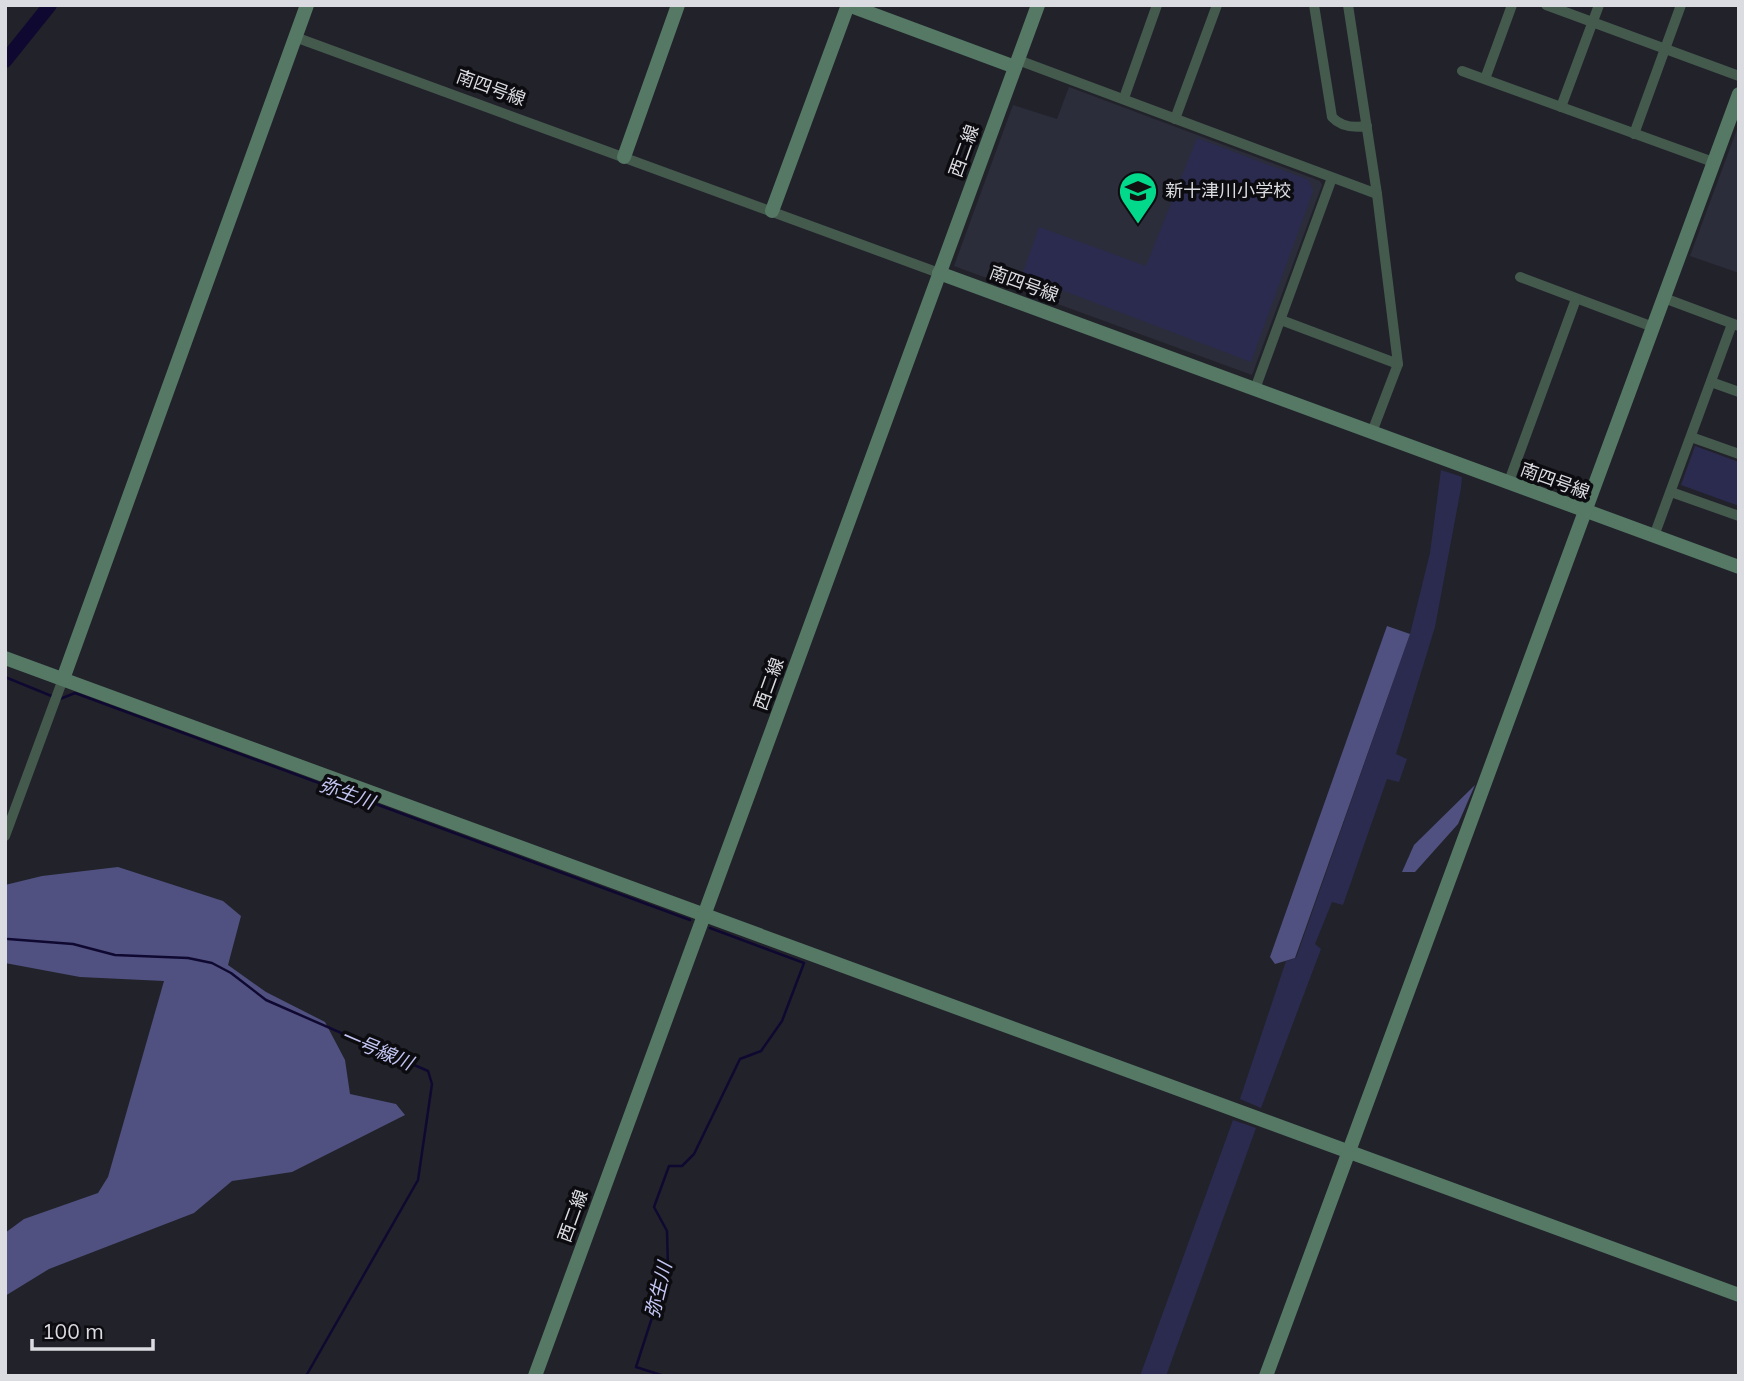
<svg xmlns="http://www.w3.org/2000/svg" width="1744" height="1381" font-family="Mulish,'Noto Sans JP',sans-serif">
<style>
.built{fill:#2c2d3a}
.green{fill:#2b2b4f}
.forest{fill:#505180}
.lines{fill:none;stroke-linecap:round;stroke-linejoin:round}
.stream{stroke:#0f0931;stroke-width:2.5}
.river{stroke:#0f0931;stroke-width:14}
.street{stroke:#445a4d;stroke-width:10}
.secondary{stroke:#557964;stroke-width:14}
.labels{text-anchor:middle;stroke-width:7;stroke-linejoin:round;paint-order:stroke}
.street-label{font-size:18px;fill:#dbdce1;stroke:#0c0c10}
.poi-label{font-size:18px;fill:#dbdce1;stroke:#0c0c10;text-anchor:start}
.water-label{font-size:19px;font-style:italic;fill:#c4c6f4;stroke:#0c0c10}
</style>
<rect width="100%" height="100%" fill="#22222b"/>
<g class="built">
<polygon points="1069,87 1320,181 1322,185 1252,375 954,266 1013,105 1057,119"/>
<polygon points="1739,124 1739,273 1690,256"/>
</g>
<g class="green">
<polygon points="1197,138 1309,180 1313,191 1251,362 1022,275 1039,227 1146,266"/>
<polygon points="1695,446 1739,462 1739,506 1681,485"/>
<polygon points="1441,470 1462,477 1461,488 1435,627 1396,754 1407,759 1399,782 1387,779 1343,905 1332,902 1315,944 1321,949 1261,1108 1240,1099 1286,961 1296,958 1410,634 1430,553"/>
<polygon points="1233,1120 1256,1128 1166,1376 1140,1376"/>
</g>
<g class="forest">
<polygon points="1387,626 1410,634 1295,958 1275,964 1270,957"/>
<polygon points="1475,785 1458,824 1415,872 1402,872 1414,845"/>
<polygon points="118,867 223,901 241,916 228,965 266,992 325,1022 345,1060 350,1094 396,1104 405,1115 292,1172 232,1181 194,1213 49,1269 5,1296 5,1233 24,1219 98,1193 108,1177 164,981 80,977 5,963 5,885 42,876"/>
</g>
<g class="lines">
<g class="stream">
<polyline points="5,677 54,697"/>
<polyline points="60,699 75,693 690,920"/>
<polyline points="8,939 73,944 115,955 188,958 212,963 231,973 266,1000 428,1071 432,1084 418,1180 306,1376"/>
<polyline points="664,1376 636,1367 668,1268 667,1231 654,1207 669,1166 682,1166 694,1154 740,1059 761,1051 782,1021 804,963 710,928"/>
</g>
<polyline class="river" points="5,61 50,5"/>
<g class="street">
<path d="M1314,5L1332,117C1341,127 1354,128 1367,126"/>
<polyline points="1348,5 1377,194 1398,364 1372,432"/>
<polyline points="1546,5 1739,76"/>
<polyline points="295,37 939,273"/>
<polyline points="1018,60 1377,194"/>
<polyline points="1462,71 1713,162"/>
<polyline points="1485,79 1512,5"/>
<polyline points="1124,98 1157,5"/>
<polyline points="1561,107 1599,5"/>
<polyline points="1175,119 1217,5"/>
<polyline points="1634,134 1681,5"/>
<polyline points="1520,277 1653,327"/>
<polyline points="1664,298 1739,326"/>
<polyline points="1281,320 1398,364"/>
<polyline points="1711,382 1739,392"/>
<polyline points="1255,389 1332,178"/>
<polyline points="1691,437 1739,454"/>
<polyline points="1508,484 1576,299"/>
<polyline points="1671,492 1739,516"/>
<polyline points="1654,536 1732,324"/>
<polyline points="5,836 63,679"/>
</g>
<g class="secondary">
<polyline points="848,5 1015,67"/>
<polyline points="624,157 678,5"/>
<polyline points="772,211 848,5"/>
<polyline points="939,273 1739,567"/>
<polyline points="5,658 1739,1295"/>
<polyline points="63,679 307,5"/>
<polyline points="535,1376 1038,5"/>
<polyline points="1266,1376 1739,94"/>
</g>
</g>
<defs>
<g id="school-pin" transform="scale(2.0125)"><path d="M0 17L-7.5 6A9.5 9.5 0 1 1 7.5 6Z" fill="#02d98b" stroke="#0c0c10"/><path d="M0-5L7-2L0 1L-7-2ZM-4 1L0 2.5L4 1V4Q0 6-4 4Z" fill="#111"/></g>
</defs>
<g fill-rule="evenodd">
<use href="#school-pin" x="1138" y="191"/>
</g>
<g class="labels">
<g class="street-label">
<text transform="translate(491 88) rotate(20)" y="6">南四号線</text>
<text transform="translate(964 151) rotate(-70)" y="6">西二線</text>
<text transform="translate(1024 284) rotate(20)" y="6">南四号線</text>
<text transform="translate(1555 481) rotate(20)" y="6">南四号線</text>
<text transform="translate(769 684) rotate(-70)" y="6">西二線</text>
<text transform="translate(573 1216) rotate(-70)" y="6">西二線</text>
</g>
<g class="poi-label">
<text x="1165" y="197">新十津川小学校</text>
</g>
<g class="water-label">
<text transform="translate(347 793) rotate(20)" y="7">弥生川</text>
<text transform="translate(377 1049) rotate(23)" y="7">一号線川</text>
<text transform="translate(658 1290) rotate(-76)" y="7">弥生川</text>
</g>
</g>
<rect width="1744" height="1381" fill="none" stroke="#dbdce1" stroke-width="14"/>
<path d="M32 1339v10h121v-10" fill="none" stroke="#dbdce1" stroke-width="3.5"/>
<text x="42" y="1339" font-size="21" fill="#dbdce1" stroke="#0c0c10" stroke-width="5" paint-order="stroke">100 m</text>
</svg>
